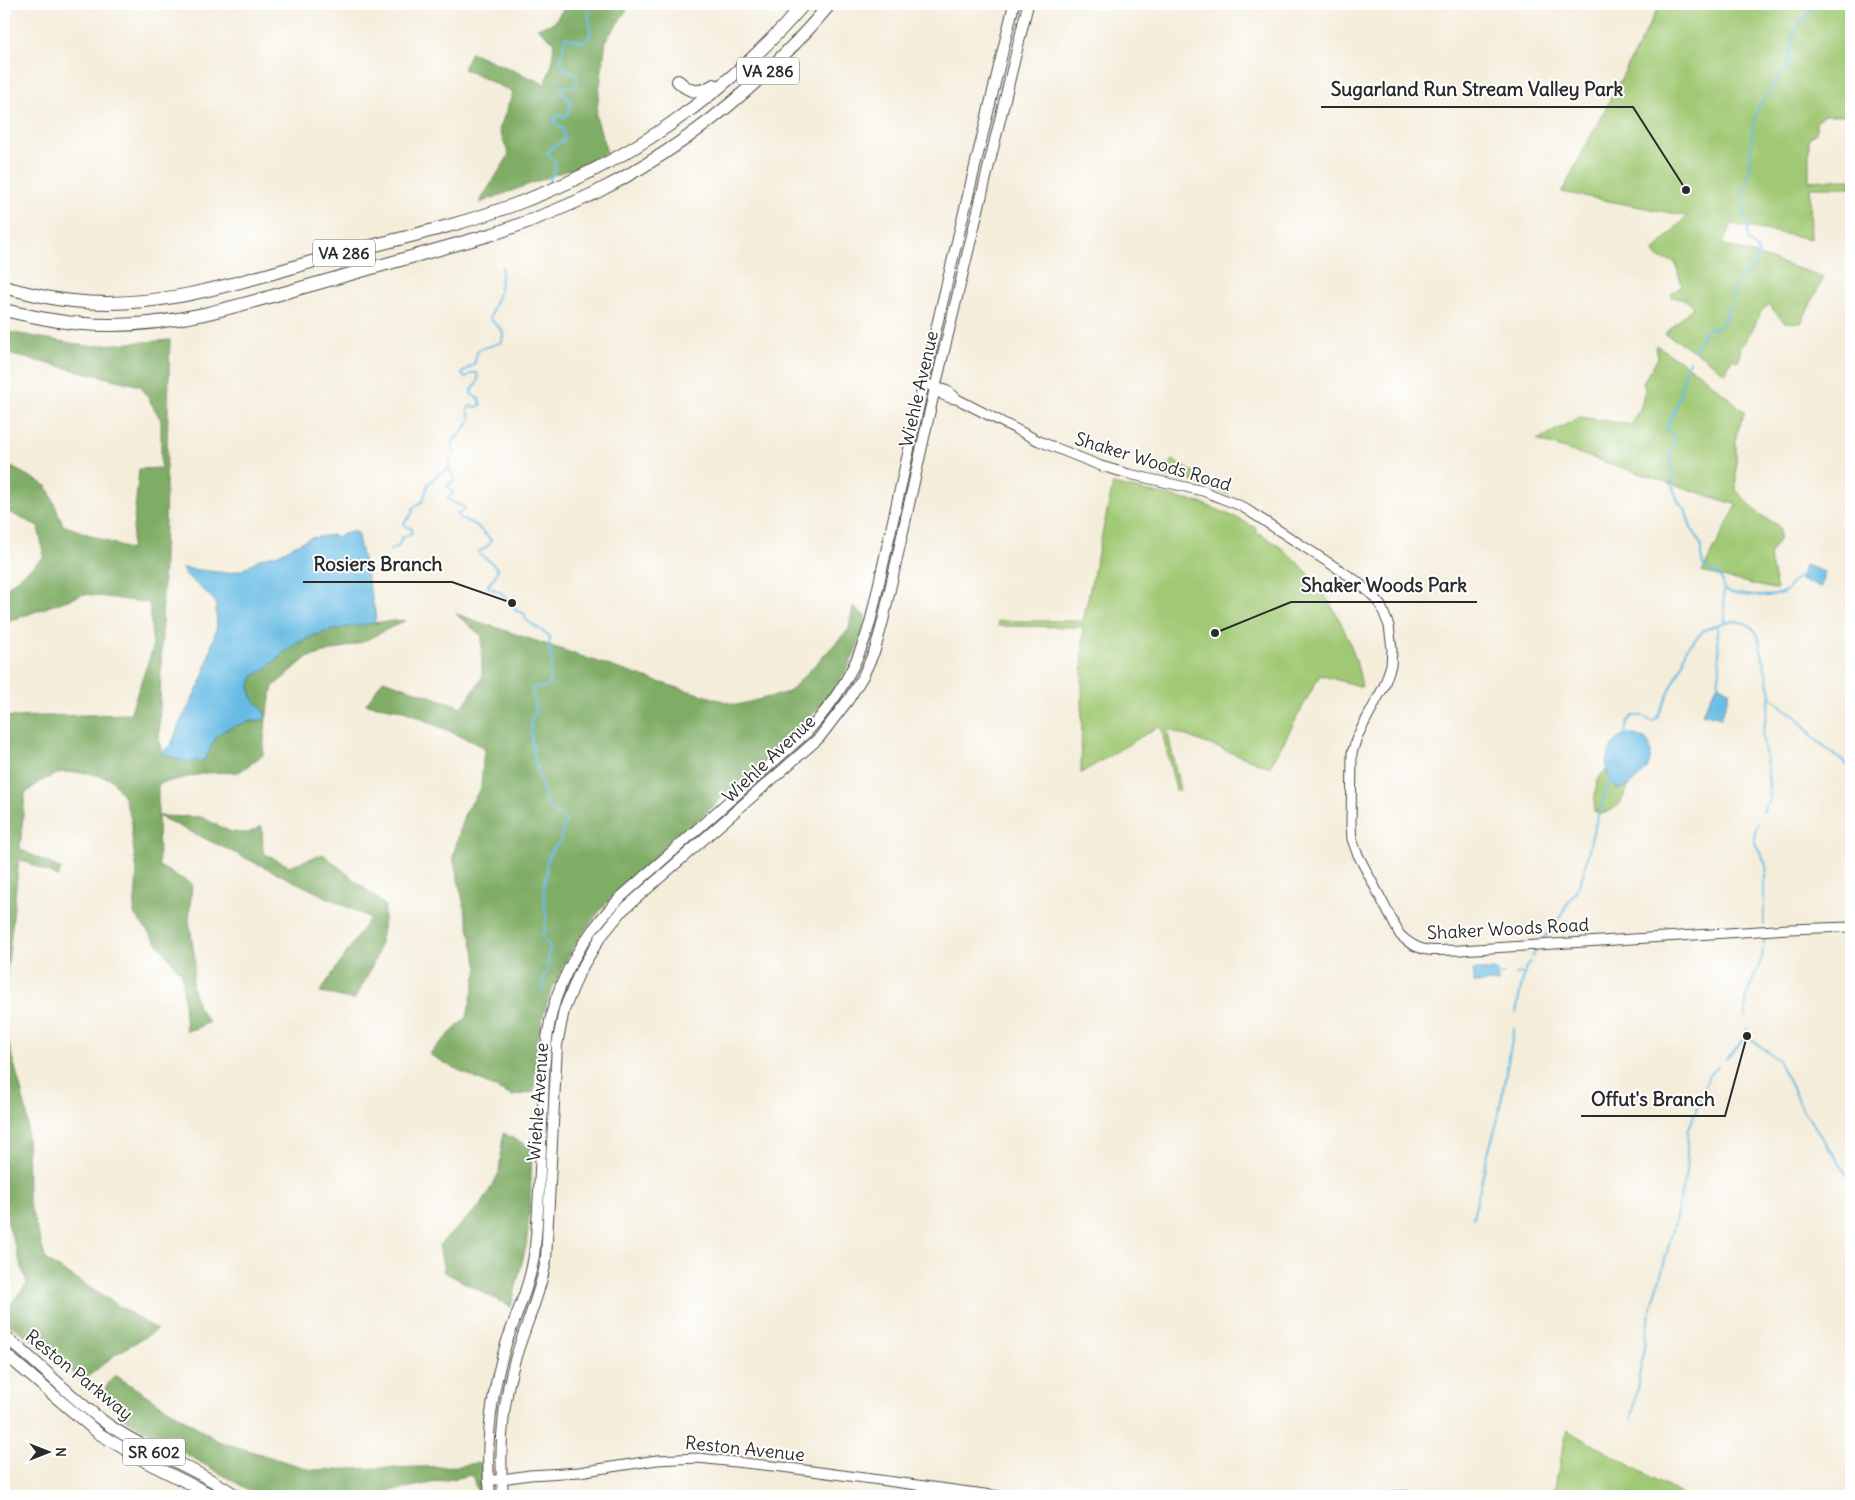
<svg xmlns="http://www.w3.org/2000/svg" width="1855" height="1500" font-family="Delius,sans-serif">
<style>
.green{fill:#a1c974;stroke:#667a50}
.forest{fill:#80ad66;stroke:#566c48}
.water{fill:#68bce4;stroke:#4a7488}
.lines{fill:none;stroke-linecap:round;stroke-linejoin:round}
.stream{stroke:#68bce4;stroke-width:2}
.tertiary-casing{stroke:#494845;stroke-width:11}
.secondary-casing{stroke:#494845;stroke-width:12}
.primary-casing{stroke:#494845;stroke-width:13}
.trunk-casing{stroke:#494845;stroke-width:14}
.tertiary{stroke:#fff;stroke-width:9}
.secondary{stroke:#fff;stroke-width:10}
.primary{stroke:#fff;stroke-width:11}
.trunk{stroke:#fff;stroke-width:12}
.labels{text-anchor:middle;stroke-width:4;stroke-linejoin:round;paint-order:stroke}
.shield{fill:#fff;stroke:#6b6b6b;stroke-width:1}
.shield-label{font-size:16px;font-weight:bold;fill:#2b2b2b}
.street-label{font-size:18px;fill:#2b2b2b;stroke:#fff}
.leader{fill:none;stroke:#2b2b2b;stroke-width:2}
.callout-dot{fill:#2b2b2b;stroke:#fff;stroke-width:2}
.callout-label{font-size:19px;text-anchor:middle;font-weight:bold;fill:#2b2b2b;stroke:#fff;stroke-width:4;stroke-linejoin:round;paint-order:stroke}
</style>
<rect width="100%" height="100%" fill="#fff"/>
<filter id="ink" filterUnits="userSpaceOnUse"><feTurbulence type="fractalNoise" baseFrequency=".02" numOctaves="2"/><feDisplacementMap in="SourceGraphic" scale="10" xChannelSelector="R" yChannelSelector="G"/><feConvolveMatrix kernelMatrix="1 2 1 2 8 2 1 2 1" color-interpolation-filters="sRGB"/></filter>
<filter id="wash" filterUnits="userSpaceOnUse"><feTurbulence type="fractalNoise" baseFrequency=".0096" numOctaves="4" result="noise"/><feDisplacementMap in="SourceGraphic" scale="20" xChannelSelector="R" yChannelSelector="G"/><feGaussianBlur stdDeviation="1.12" result="paint"/><feColorMatrix in="noise" values="0 0 0 0 0 0 0 0 0 0 0 0 0 0 0 0 0 1.4 0 .05"/><feComposite in="paint" operator="in"/></filter>
<g filter="url(#wash)">
<rect width="100%" height="100%" fill="#f4edda"/>
<g class="green">
<polygon points="1660,4 1851,4 1851,20 1846,40 1847,70 1851,72 1851,115 1824,115 1816,122 1816,133 1809,138 1809,181 1849,179 1851,180 1851,187 1810,187 1811,239 1732,224 1722,244 1824,277 1801,323 1784,322 1768,304 1760,313 1754,327 1741,347 1739,360 1736,361 1733,357 1725,373 1698,353 1665,334 1693,307 1689,301 1672,297 1672,293 1682,286 1675,262 1661,259 1653,252 1687,216 1562,192"/>
<path d="M1656,345L1702,375L1745,412L1736,435V490L1759,514L1776,524L1780,529V538L1769,555L1777,590L1702,572L1737,505L1537,440L1580,417L1632,425C1634,413 1638,415 1641,406C1644,401 1642,395 1645,390L1643,382L1658,358Z"/>
<polygon points="1173,460 1229,494 1189,480 1161,476"/>
<path d="M1113,484L1201,503L1237,518L1256,528L1255,531C1311,559 1352,626 1362,687L1320,675L1270,767L1167,729L1180,790H1176L1161,727L1159,726L1081,773L1083,627L998,626V621H1083Z"/>
<path d="M1607,770L1617,789L1619,790L1629,785C1622,800 1618,811 1600,814L1594,811C1595,798 1594,776 1607,770Z"/>
<polygon points="1567,1430 1681,1494 1680,1496 1553,1496"/>
</g>
<g class="forest">
<polygon points="566,4 631,4 606,40 596,116 607,153 573,168 479,203 509,155 499,130 513,92 463,69 471,52 545,84 552,64 554,42 537,28 554,23"/>
<path d="M4,331L87,346L170,340L159,741L162,753L205,760C208,754 210,747 213,741C220,727 245,722 260,721L265,712C254,702 246,691 253,676C270,669 280,653 296,644C328,625 370,623 406,620L360,643L306,658L273,687L266,718L263,755L239,772L205,773L158,784V816L201,817L231,832L248,833L262,826L263,853L289,866L323,854L385,905C384,944 374,967 354,1000L320,992L370,918L158,816L159,866L192,884L189,920L195,960L192,985L198,1007L209,1022L197,1028L186,1031L182,974L134,914L137,872L132,838V822L123,795L111,779L89,773L62,772L39,782L25,794L20,849L61,869L58,877L19,859L4,1001V717L130,714L153,648L149,603L84,594L4,623V590L44,557L38,526L4,510V463L47,486L63,525L131,550L139,469L161,468V420L141,386L4,353Z"/>
<path d="M853,607L865,616C860,659 831,696 801,727L612,897C576,937 549,981 539,1034C535,1053 535,1073 534,1092L512,1096L450,1066L429,1054L467,1017L478,968L453,857L464,815L481,788L484,747L402,710L366,704L383,680L462,707L482,678V636L456,614L655,681L737,705L789,692L849,629Z"/>
<polygon points="4,1025 27,1113 28,1199 46,1260 157,1330 116,1354 86,1378 79,1378 31,1339 4,1321 4,1312 27,1284 4,1211"/>
<polygon points="503,1133 532,1148 530,1204 527,1242 511,1307 444,1272 439,1245 482,1204 499,1173"/>
<polygon points="115,1375 218,1441 312,1470 459,1466 481,1462 484,1496 479,1496 472,1475 366,1496 259,1496 122,1417 108,1403 105,1388"/>
</g>
<g class="water">
<path d="M351,531L357,533L376,616L374,623C348,627 319,630 296,644C280,653 270,669 253,676C242,700 263,702 266,718C259,722 254,720 247,722C215,732 218,732 205,760L185,762L162,753L172,743L179,725L203,678L217,625L215,601L184,573L182,568L228,573L242,570L259,559L278,554L310,538L333,535L337,537Z"/>
<polygon points="1805,565 1824,572 1821,587 1800,580"/>
<polygon points="1718,684 1730,691 1721,718 1702,713"/>
<path d="M1625,734C1639,735 1650,737 1651,753C1651,758 1650,763 1647,768C1640,778 1630,785 1619,790C1598,775 1605,746 1625,734Z"/>
<polygon points="1473,970 1497,970 1498,982 1473,983"/>
</g>
<g class="lines">
<g class="stream">
<path d="M549,181L554,172L556,162L547,155C550,145 558,146 565,139L563,130L555,122L554,119L557,116L564,117L567,115L571,104L570,99L563,95L561,87L574,86C579,83 578,77 575,73L566,70L561,61L565,37L582,42L589,38C594,24 585,18 590,4"/>
<path d="M502,267L500,290L490,317C495,330 506,323 502,342L478,350L474,364L462,373V375L465,378L472,373H477C481,386 472,384 471,394L479,399L481,405L478,407L472,406L469,407L468,411L471,419L469,423L452,443L454,453C445,471 449,465 455,480L447,486L448,488L454,492L447,499L465,508L462,512L457,513L459,518L476,525L491,540L489,545L479,552L480,555C487,557 493,565 498,569L494,578L488,585V587L500,592L510,601L516,611L524,613L526,620L548,635L550,639L549,650L552,659L549,684L546,687L532,688C532,699 537,705 535,715L532,717C528,744 540,783 549,809L563,817L566,821L559,843L554,847C552,853 548,855 547,861C545,866 547,868 547,873C547,877 545,877 545,881C543,889 545,909 547,917L545,923L546,931L541,934L550,947L547,973L544,976L543,991"/>
<polyline points="1694,351 1704,332 1711,328 1718,327 1724,321 1734,297 1733,292 1735,286 1741,277 1753,268 1759,252 1749,241 1743,204 1749,173 1753,125 1759,106 1787,66 1795,30 1812,9 1819,4"/>
<path d="M1689,361C1681,379 1681,398 1673,415C1670,421 1666,423 1666,429L1674,437L1675,442L1670,456L1674,491L1679,503L1685,509L1691,528L1698,538L1701,546V555L1703,565L1719,575L1723,582L1725,622C1741,620 1751,622 1758,636L1771,694L1762,736L1767,764L1770,797L1763,812"/>
<polyline points="390,550 399,546 401,538 412,533 412,529 405,526 404,523 412,514 413,508 423,501 428,484 438,474 449,470"/>
<path d="M1724,590C1738,596 1770,599 1784,592C1792,587 1790,581 1801,576"/>
<polyline points="1717,625 1720,669 1718,684"/>
<polyline points="1771,697 1786,710 1795,715 1815,739 1851,768"/>
<polyline points="1625,734 1627,722 1633,716 1643,716 1651,721 1656,720 1683,663 1687,648 1704,630 1725,622"/>
<path d="M1758,823C1748,846 1761,846 1766,866C1768,872 1764,876 1764,882C1764,896 1764,910 1764,925"/>
<polyline points="1543,939 1554,926 1575,892 1583,875 1593,832 1610,780"/>
<polyline points="1764,945 1764,937"/>
<polyline points="1532,957 1536,951"/>
<polyline points="1515,974 1523,973"/>
<polyline points="1497,975 1504,974"/>
<polyline points="1516,1013 1524,973 1530,962"/>
<path d="M1746,1018C1745,1007 1746,997 1750,987C1754,974 1763,964 1763,950"/>
<polyline points="1747,1029 1747,1036"/>
<polyline points="1747,1036 1778,1060 1803,1110 1851,1180"/>
<polyline points="1726,1059 1747,1036"/>
<polyline points="1473,1218 1488,1153 1497,1123 1514,1029"/>
<polyline points="1632,1419 1648,1322 1673,1230 1686,1172 1688,1131 1709,1076 1718,1067"/>
</g>
</g>
</g>
<g filter="url(#ink)">
<g class="lines">
<g class="tertiary-casing">
<g id="tertiary">
<path d="M924,381C935,388 943,399 957,399"/>
<path d="M935,388C945,389 950,391 957,399L1039,441L1101,466L1129,474L1203,491L1241,506L1357,581L1374,597L1381,606L1389,626L1392,649L1391,665L1384,686L1357,737L1352,753L1351,826L1352,839L1357,853L1400,935C1421,955 1434,950 1460,950L1789,929L1851,927"/>
<polyline points="488,1481 530,1475 579,1472 657,1460 698,1458 782,1467 999,1496"/>
<polyline points="1392,1496 1409,1496"/>
</g>
</g>
<g class="secondary-casing">
<g id="secondary">
<path d="M490,1496C485,1446 491,1393 506,1344C516,1314 529,1288 534,1256C540,1206 540,1155 543,1104C544,1068 545,1032 556,998C570,959 593,925 622,896L807,732C837,700 858,665 870,623L936,329L1014,4"/>
<path d="M503,1496C499,1451 502,1406 514,1363C524,1328 540,1296 546,1260L557,1045L564,1010L580,971L600,938L623,910L819,738L849,699L863,676L875,650L883,621L935,388L1028,4"/>
</g>
</g>
<g class="primary-casing">
<g id="primary">
<path d="M4,1336C41,1364 74,1402 113,1428C153,1454 198,1469 237,1496"/>
<polyline points="4,1353 98,1433 146,1462 214,1496"/>
</g>
</g>
<g class="trunk-casing">
<g id="trunk">
<path d="M678,81C690,93 700,94 714,85"/>
<path d="M4,287C27,293 49,299 73,301C161,311 245,280 329,257C388,241 450,228 508,207C623,166 724,97 804,4"/>
<path d="M4,310C38,318 72,325 108,325C179,326 247,303 315,284C374,267 434,251 493,234C528,222 562,209 595,193C686,147 765,82 830,4"/>
</g>
</g>
<use href="#tertiary" class="tertiary"/>
<use href="#secondary" class="secondary"/>
<use href="#primary" class="primary"/>
<use href="#trunk" class="trunk"/>
</g>
</g>
<g class="labels">
<g class="shield">
<rect x="737" y="57.5" width="62" height="27" rx="4"/>
<rect x="313" y="239.5" width="62" height="27" rx="4"/>
<rect x="123" y="1438.5" width="62" height="27" rx="4"/>
</g>
<g class="shield-label">
<text x="768" y="77">VA 286</text>
<text x="344" y="259">VA 286</text>
<text x="154" y="1458">SR 602</text>
</g>
<g class="street-label">
<text transform="translate(919 389) rotate(-77)" y="6">Wiehle Avenue</text>
<text transform="translate(1153 462) rotate(17)" y="6">Shaker Woods Road</text>
<text transform="translate(769 759) rotate(-43)" y="6">Wiehle Avenue</text>
<text transform="translate(1508 929) rotate(-3)" y="6">Shaker Woods Road</text>
<text transform="translate(538 1102) rotate(-86)" y="6">Wiehle Avenue</text>
<text transform="translate(79 1375) rotate(39)" y="6">Reston Parkway</text>
<text transform="translate(745 1449) rotate(6)" y="6">Reston Avenue</text>
</g>
</g>
<path class="leader" d="M1686 190L1633 107H1321M512 603L452 582H303M1215 633L1291 602H1477M1747 1036L1725 1116H1581"/>
<g class="callout-dot">
<circle cx="1686" cy="190" r="5"/>
<circle cx="512" cy="603" r="5"/>
<circle cx="1215" cy="633" r="5"/>
<circle cx="1747" cy="1036" r="5"/>
</g>
<g class="callout-label">
<text x="1477" y="96">Sugarland Run Stream Valley Park</text>
<text x="378" y="571">Rosiers Branch</text>
<text x="1384" y="592">Shaker Woods Park</text>
<text x="1653" y="1106">Offut's Branch</text>
</g>
<rect width="1855" height="1500" fill="none" stroke="#fff" stroke-width="20"/>
<g transform="translate(48 1452) rotate(90)" stroke="#ffffff" stroke-width="4" paint-order="stroke">
<path d="M0-4L9 19L0 12L-9 19Z" fill="#2b2b2b"/>
<text y="-8" font-size="14" font-weight="bold" text-anchor="middle" fill="#2b2b2b">N</text>
</g>
</svg>
